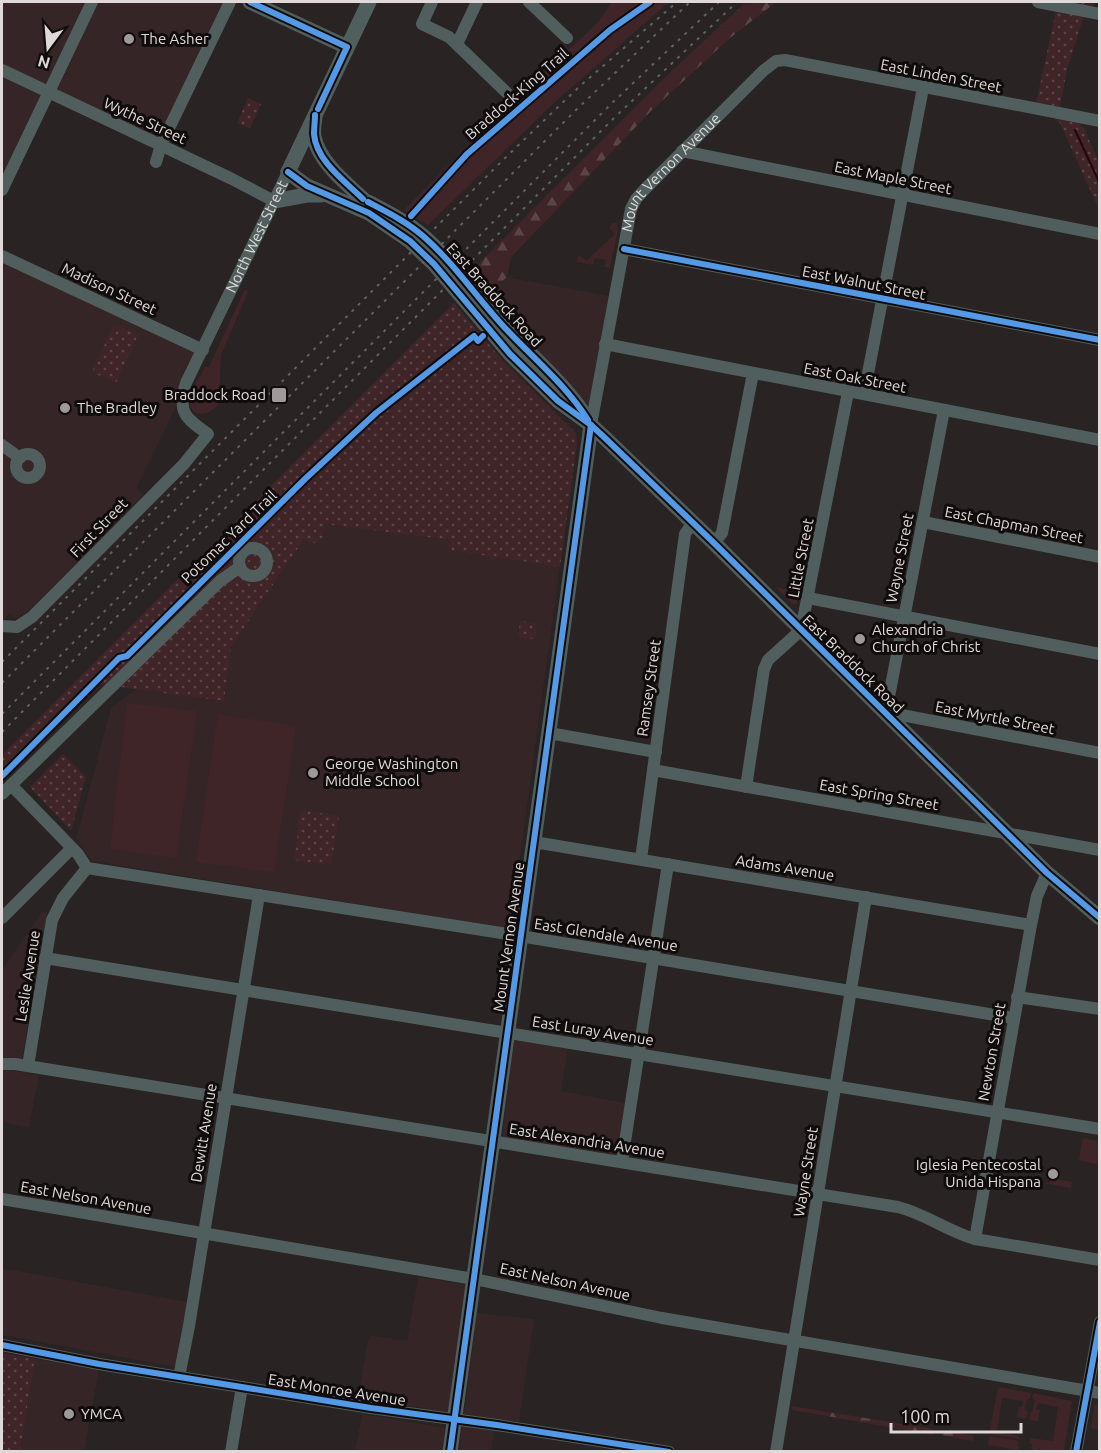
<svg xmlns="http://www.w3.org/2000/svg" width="1101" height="1453" font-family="Ubuntu,sans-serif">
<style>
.built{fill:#352526}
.green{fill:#402528}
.forest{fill:url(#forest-firs)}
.park{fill:url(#park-dots)}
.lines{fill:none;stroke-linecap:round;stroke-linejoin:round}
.stream{stroke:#29030b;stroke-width:2}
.minor{stroke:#505f5e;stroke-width:12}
.major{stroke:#505f5e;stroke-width:15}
.rail{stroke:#5f6363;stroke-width:2;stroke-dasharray:3 6;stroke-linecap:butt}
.cycleway-casing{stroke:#110c0c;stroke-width:10}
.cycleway{stroke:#5399e6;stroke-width:6}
.poi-dot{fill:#a09999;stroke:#110c0c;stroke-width:2}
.labels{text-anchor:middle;stroke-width:6;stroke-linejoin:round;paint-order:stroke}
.poi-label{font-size:15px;fill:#e0d8d9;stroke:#110c0c;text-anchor:start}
.street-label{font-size:15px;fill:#e0d8d9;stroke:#110c0c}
</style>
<defs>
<pattern id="forest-firs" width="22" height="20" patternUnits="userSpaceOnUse" patternTransform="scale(1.5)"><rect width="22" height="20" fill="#402528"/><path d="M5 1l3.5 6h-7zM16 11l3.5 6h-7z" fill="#5b4447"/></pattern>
<pattern id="park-dots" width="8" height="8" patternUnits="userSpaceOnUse" patternTransform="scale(1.5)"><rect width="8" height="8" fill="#402528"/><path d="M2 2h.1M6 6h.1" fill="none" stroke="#5b4447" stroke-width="1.8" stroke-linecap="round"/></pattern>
</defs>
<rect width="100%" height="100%" fill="#292323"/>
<g class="built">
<polygon points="2,2 231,2 161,147 49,93 2,190"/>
<polygon points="2,257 203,351 136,489 144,494 26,613 16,618 8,614 2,625"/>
<polygon points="507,277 620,298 598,418 482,299"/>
<polygon points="325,524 451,540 450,550 560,567 510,929 92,861 76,839 111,708 136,689 223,701 231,647 305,538"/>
<polygon points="42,912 47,913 22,1059 2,1059 2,970"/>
<polygon points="514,1040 568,1049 561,1091 626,1103 617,1157 502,1139"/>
<polygon points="7,1070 39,1075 29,1128 2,1122 2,1071"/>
<polygon points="2,1268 188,1302 176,1367 2,1335"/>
<polygon points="418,1277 465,1285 448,1412 358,1398 369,1335 407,1341"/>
<polygon points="477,1313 534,1319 519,1422 464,1414"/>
<polygon points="35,1359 99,1370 84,1451 20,1452"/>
<polygon points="362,1414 445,1428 442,1451 355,1451"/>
<polygon points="462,1426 494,1431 491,1451 459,1452"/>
</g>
<g class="green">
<polygon points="612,2 669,2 554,103 428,225 404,210 477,137 598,22"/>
<polygon points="613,223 617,223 618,230 610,268 604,267 606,260 595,258 593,265 577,262 577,259 580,255 586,261 615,234 609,227"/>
<path d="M245,289L248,292L221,355L219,402C211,418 187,418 190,399C192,388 200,377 205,367H209Z"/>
<polygon points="776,587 800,593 796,604 791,604"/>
<polygon points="127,703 197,711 176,858 110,849"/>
<polygon points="218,714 296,726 274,872 196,862"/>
<polygon points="1083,1138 1099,1141 1099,1165 1079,1160"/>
<polygon points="1051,1178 1072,1182 1071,1188 1042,1183 1050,1183"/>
<polygon points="998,1387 1031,1393 1030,1398 1026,1401 1025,1408 1028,1413 1025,1419 1017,1417 1019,1407 1022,1407 1023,1401 1002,1398 997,1432 1019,1436 1019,1439 993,1435 990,1430"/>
<polygon points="1033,1393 1072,1401 1064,1451 1041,1451 1039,1448 1037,1451 1031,1451 1032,1444 1029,1443 1030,1438 1053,1441 1058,1407 1038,1403 1036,1410 1040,1410 1038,1421 1030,1420 1030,1413 1033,1411 1033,1406 1035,1401 1032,1398"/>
<polygon points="1099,1403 1100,1403 1099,1430 1091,1428 1095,1404"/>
<polygon points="792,1406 828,1412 827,1416 792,1410"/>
<polygon points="989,1436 1019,1441 1017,1446 1019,1446 1018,1450 988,1445"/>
</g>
<g class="forest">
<polygon points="746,2 776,2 730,38 651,111 511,257 507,277 489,293 471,271 660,82"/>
<polygon points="828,1412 934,1429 933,1435 827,1416"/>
<polygon points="942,1431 974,1436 973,1441 941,1435"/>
</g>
<g class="park">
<polygon points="1058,2 1095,2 1082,21 1067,70 1060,107 1084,128 1099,163 1099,210 1060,123 1036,103"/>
<polygon points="248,98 261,104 250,128 237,123"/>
<polygon points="454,303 503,361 576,433 577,444 560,567 449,550 450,540 325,524 323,537 313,544 304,539 231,647 224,701 98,684 2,780 2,755"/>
<polygon points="114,324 138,335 116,383 92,372"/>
<polygon points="520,621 537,623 535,639 518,637"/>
<polygon points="63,754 86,777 71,831 30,787"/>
<polygon points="301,810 339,816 331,865 294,860"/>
<polygon points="2,1353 35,1359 20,1451 2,1451"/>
</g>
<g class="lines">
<polyline class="stream" points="1075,130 1100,184"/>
<g class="minor">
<polyline points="432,2 422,24 449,37 508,94"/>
<polyline points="529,2 567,38"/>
<polyline points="1038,2 1100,14"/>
<polyline points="457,44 477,2"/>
<polyline points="2,70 230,178 274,201"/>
<polyline points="682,151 1100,234"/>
<polyline points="156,162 161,145 230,2"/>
<polyline points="2,190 92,2"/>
<polyline points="624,249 1100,340"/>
<polyline points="2,256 203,350"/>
<polyline points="605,344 1100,440"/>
<polyline points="864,394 923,88"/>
<polyline points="944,410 886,712 1100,753"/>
<path id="s1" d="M591,425L631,209L636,199L645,189L763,71L776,61L785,60L1100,121"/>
<polyline points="2,445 20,458"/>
<circle cx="28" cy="466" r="12"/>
<polyline points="923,522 1100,557"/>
<polyline points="714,543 722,533 753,373"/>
<circle cx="253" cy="562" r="14"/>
<polyline points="808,598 1100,654"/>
<path id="s2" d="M2,626L17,627L32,617L184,464L208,434C185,418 177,412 186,383L288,172"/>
<polyline points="549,733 656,752"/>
<polyline points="653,770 1100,850"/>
<polyline points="11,785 78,854 87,868"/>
<polyline points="746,787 764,669 768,660 801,630 848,392"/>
<polyline points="2,794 220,581 240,567"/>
<polyline points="534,842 1031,925"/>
<polyline points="641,859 685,534 693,522"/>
<polyline points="2,918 72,848"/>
<polyline points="45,958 1100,1129"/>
<polyline points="1017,997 1100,1009"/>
<path d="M2,1064H15L898,1207C926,1214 947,1231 975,1239L1100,1260"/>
<polyline points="28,1066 52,920 63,898 87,868 520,936 1013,1018"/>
<polyline points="622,1161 668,864"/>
<polyline points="2,1199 474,1279 662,1318 1100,1393"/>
<polyline points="975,1239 1031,925 1037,896 1047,873"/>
<polyline points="2,1345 99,1364 371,1408 497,1425 669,1452"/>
<polyline points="179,1377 189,1326 259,895"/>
<polyline points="231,1452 242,1387"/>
<polyline points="776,1452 866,897"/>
<polyline points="1076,1452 1100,1322"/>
</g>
<g class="major">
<polyline points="250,2 347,47"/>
<path d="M315,118C314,124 313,131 314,137C320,163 345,182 363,199"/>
<polyline points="288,172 307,186 369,213 410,241 434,264 510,354 558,401 591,425 605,438 714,543 1047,873 1100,918"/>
<polyline points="288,172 369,2"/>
<polyline points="274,201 307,195 321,195"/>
<path d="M368,202C387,212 407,222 423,236C454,263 477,298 505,328C533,358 566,385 588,420"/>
<polyline points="450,1452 591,425"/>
</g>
<g class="rail">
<polyline points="2,662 505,158 580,86 677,2"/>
<polyline points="2,683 577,109 690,2"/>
<polyline points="2,714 611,104 719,2"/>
<polyline points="2,732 615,117 737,2"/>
</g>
<g class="cycleway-casing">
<g id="cycleway">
<polyline points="250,2 347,47 318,109"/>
<path d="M315,115C315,121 314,128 314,134C316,161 346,182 363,199"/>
<polyline points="288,172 307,186 369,213 410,241 434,264 510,354 558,401 591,425 605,438 714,543 1047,873 1100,918"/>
<path d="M368,202C387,212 407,222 423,236C454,263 477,298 505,328C533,358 566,385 588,420"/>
<polyline points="411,216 467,154 610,30 650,2"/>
<polyline points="624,249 1100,340"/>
<polyline points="2,776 119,658 127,656 305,479 376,413 474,336 478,341 483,336"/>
<polyline points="2,1345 99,1364 371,1408 497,1425 669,1452"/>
<polyline points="450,1452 591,425"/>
<polyline points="1076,1452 1100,1322"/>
</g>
</g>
<use href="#cycleway" class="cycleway"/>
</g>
<g class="poi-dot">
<circle cx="129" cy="39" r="6"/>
<rect x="271" y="387" width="16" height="16" rx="3"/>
<circle cx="65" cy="408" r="6"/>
<circle cx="860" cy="639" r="6"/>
<circle cx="313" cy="773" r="6"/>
<circle cx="1053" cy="1174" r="6"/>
<circle cx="69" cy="1414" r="6"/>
</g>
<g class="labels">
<g class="poi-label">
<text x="141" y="44">The Asher</text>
<text x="266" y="400" text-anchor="end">Braddock Road</text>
<text x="77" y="413">The Bradley</text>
<text x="872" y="635">Alexandria<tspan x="872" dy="17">Church of Christ</tspan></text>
<text x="325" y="769">George Washington<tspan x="325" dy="17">Middle School</tspan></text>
<text x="1041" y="1170" text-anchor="end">Iglesia Pentecostal<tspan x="1041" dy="17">Unida Hispana</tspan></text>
<text x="81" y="1419">YMCA</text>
</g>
<g class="street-label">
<text transform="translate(941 76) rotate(11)" y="5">East Linden Street</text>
<text transform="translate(517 94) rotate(-41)" y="5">Braddock-King Trail</text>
<text transform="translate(145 121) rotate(25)" y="5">Wythe Street</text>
<text dy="5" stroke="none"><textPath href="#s1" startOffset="272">Mount Vernon Avenue</textPath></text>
<text transform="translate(893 178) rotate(11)" y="5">East Maple Street</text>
<text dy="5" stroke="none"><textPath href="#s2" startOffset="512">North West Street</textPath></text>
<text transform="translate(864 283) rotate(11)" y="5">East Walnut Street</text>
<text transform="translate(109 289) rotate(25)" y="5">Madison Street</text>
<text transform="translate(494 295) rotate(48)" y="5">East Braddock Road</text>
<text transform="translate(855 378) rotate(11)" y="5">East Oak Street</text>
<text transform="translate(1014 525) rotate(11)" y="5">East Chapman Street</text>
<text transform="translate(99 528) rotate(-46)" y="5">First Street</text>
<text transform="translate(229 537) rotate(-44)" y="5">Potomac Yard Trail</text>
<text transform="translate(801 558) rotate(-79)" y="5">Little Street</text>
<text transform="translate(900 558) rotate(-79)" y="5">Wayne Street</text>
<text transform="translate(853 664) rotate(44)" y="5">East Braddock Road</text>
<text transform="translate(649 688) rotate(-82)" y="5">Ramsey Street</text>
<text transform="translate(995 718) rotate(11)" y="5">East Myrtle Street</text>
<text transform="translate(879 795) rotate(10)" y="5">East Spring Street</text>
<text transform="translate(785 868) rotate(9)" y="5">Adams Avenue</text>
<text transform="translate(606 935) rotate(9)" y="5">East Glendale Avenue</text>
<text transform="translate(509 937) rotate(-82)" y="5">Mount Vernon Avenue</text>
<text transform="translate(28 976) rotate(-81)" y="5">Leslie Avenue</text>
<text transform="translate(593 1031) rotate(9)" y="5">East Luray Avenue</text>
<text transform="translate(992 1052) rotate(-80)" y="5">Newton Street</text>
<text transform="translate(204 1133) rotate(-81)" y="5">Dewitt Avenue</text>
<text transform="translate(587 1141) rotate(9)" y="5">East Alexandria Avenue</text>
<text transform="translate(806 1172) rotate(-81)" y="5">Wayne Street</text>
<text transform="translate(86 1198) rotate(10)" y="5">East Nelson Avenue</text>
<text transform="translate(565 1282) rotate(12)" y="5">East Nelson Avenue</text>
<text transform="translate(337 1390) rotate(9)" y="5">East Monroe Avenue</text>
</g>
</g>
<rect width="1101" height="1453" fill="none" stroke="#e0d8d9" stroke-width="6"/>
<g transform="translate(48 48) rotate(196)" stroke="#110c0c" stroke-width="4.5" paint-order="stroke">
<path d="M0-4.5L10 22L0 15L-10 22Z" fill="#e0d8d9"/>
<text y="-9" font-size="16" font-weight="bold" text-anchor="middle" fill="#e0d8d9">N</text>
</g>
<path d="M891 1423v9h130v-9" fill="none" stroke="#e0d8d9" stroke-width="3"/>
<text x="900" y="1423" font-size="18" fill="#e0d8d9" stroke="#110c0c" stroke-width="4.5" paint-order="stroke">100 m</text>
</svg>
